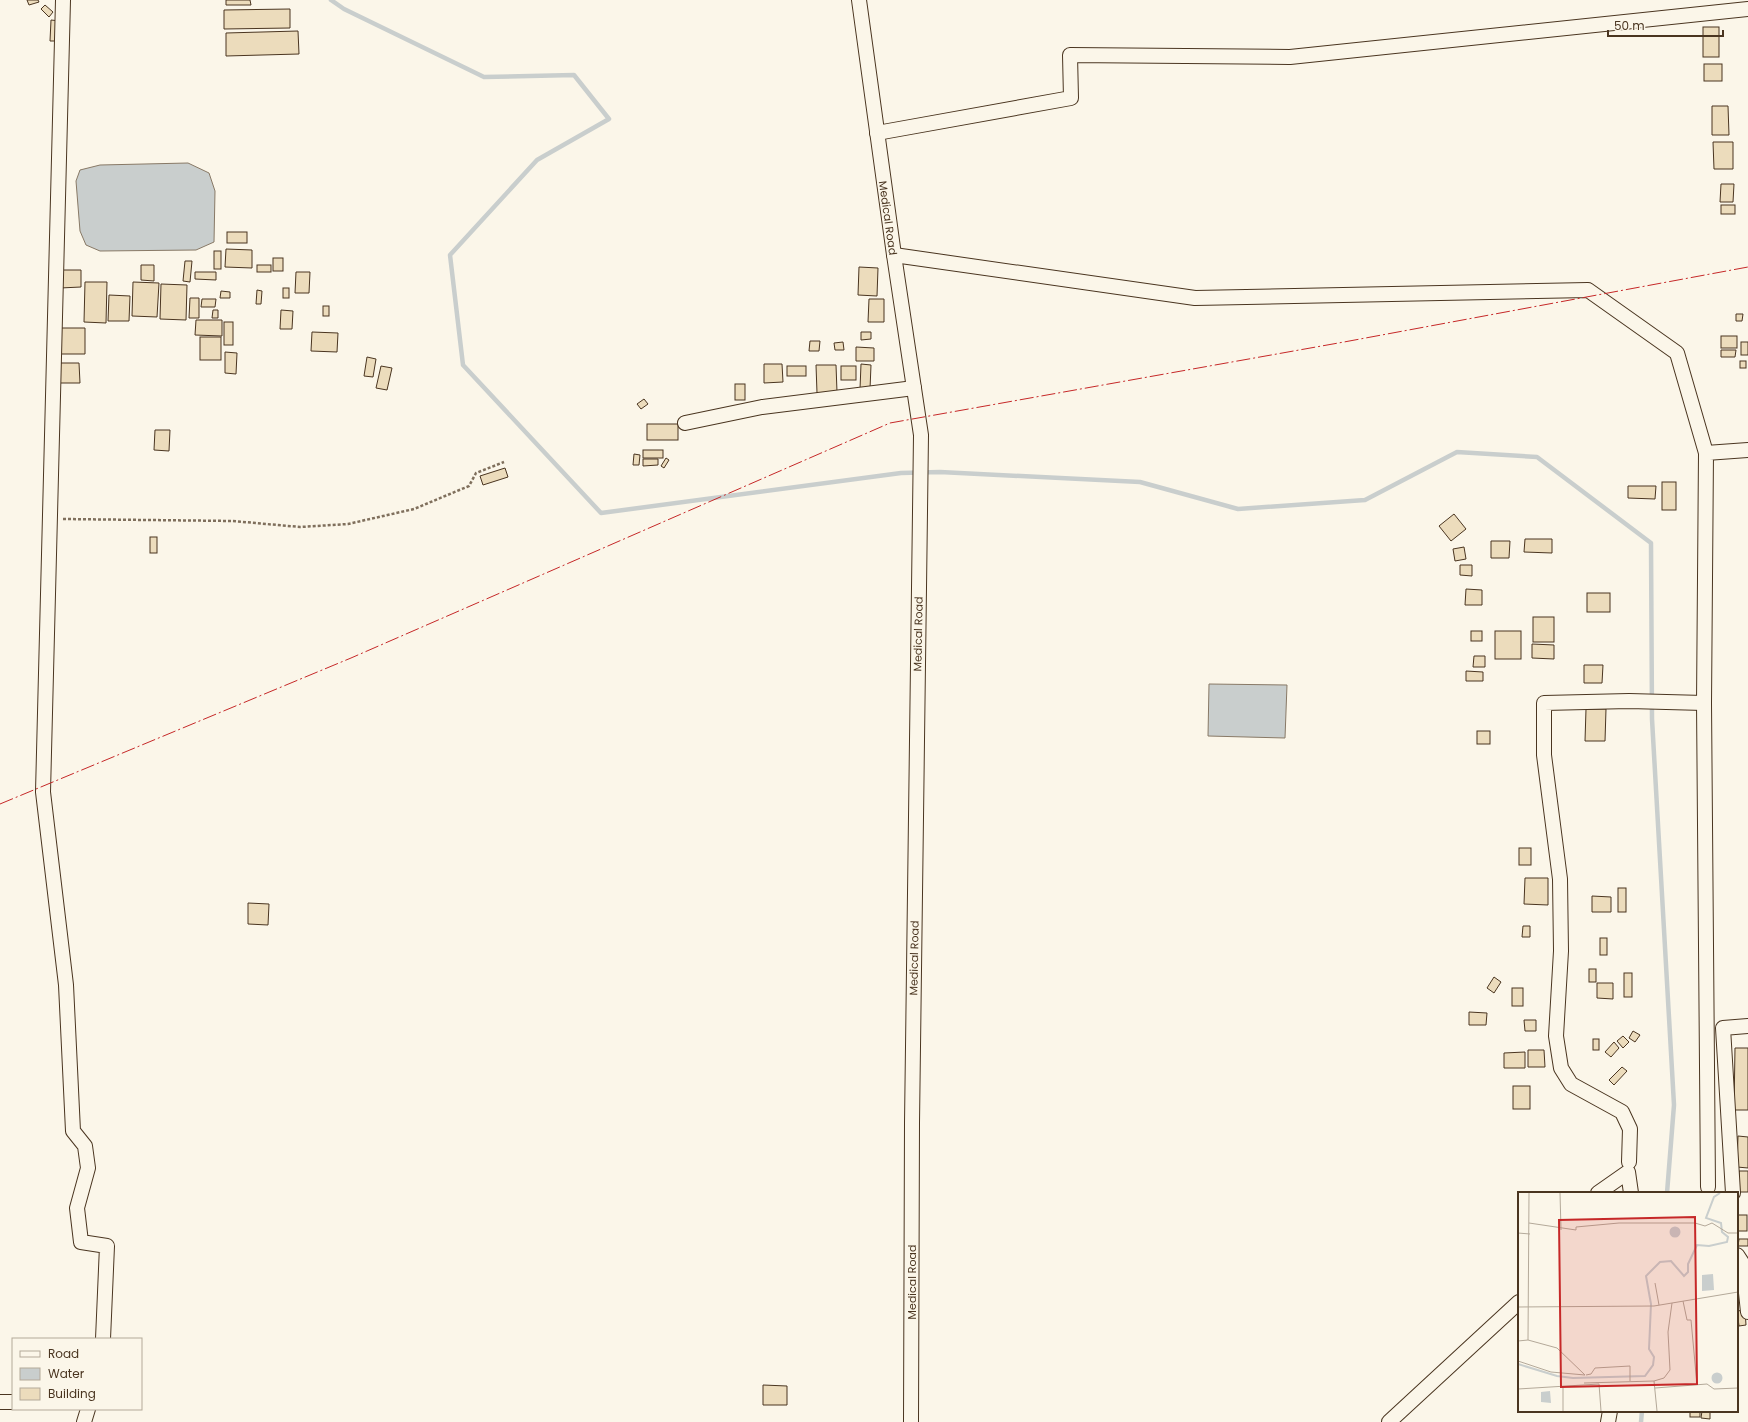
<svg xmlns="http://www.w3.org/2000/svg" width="1748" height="1422" font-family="Poppins,sans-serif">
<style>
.water{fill:#c9cecd;stroke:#887966}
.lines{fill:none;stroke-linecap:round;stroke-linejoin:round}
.stream{stroke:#c9cecd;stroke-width:4.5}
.building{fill:#ecdcbc;stroke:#4a3520}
.street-casing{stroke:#4a3520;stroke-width:16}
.path{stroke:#7f6f5c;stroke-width:2.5;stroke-dasharray:3 2;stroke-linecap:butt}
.street{stroke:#fbf6e9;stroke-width:14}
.power{stroke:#c62828;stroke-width:1;stroke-dasharray:14 3 2 3;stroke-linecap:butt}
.labels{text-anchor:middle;stroke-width:3;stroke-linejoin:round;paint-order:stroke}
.street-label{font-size:11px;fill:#4a3520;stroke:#fbf6e9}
.inset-river{fill:none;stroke:#c9cecd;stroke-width:2}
.inset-road{fill:none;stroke:#b4a999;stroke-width:1}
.view{fill:#c62828;fill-opacity:0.15;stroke:#c62828;stroke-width:2}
.inset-edge{fill:none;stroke:#4a3520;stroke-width:2}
</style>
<rect width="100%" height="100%" fill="#fbf6e9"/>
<g class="water">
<polygon points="188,163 209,173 215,191 214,242 196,250 100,251 86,245 80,231 76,181 80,170 100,165"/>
<polygon points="1209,684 1287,685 1285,738 1208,736"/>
</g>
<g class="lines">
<g class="stream">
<polyline points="331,0 344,9 484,77 574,75 609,119 537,160 450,255 463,365 601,513 901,473 940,472 1140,482 1238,509 1365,500 1457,452 1537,457 1651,543 1652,719 1674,1105 1667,1193"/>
<polyline points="1641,1422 1642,1411"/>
</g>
</g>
<g class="building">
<polygon points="27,0 38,0 39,2 29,5"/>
<polygon points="226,0 250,0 251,5 226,5"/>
<polygon points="45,5 53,12 49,17 41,9"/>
<polygon points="290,9 290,28 224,29 224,10"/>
<polygon points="51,20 60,21 59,41 50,41"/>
<rect x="1703" y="27" width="16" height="30"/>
<polygon points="298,31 299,54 226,56 226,33"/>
<rect x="1704" y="64" width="18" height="17"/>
<polygon points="1712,106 1728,106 1729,135 1712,135"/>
<polygon points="1713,142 1733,142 1733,169 1714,169"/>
<polygon points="1721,184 1734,184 1733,202 1720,202"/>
<rect x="1721" y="205" width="14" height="9"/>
<rect x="227" y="232" width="20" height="11"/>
<polygon points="226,249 252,250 252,268 225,267"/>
<rect x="214" y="251" width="7" height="18"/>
<rect x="273" y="258" width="10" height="13"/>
<polygon points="185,261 192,261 190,282 183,281"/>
<polygon points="141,265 154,265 154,281 141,280"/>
<rect x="257" y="265" width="14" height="7"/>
<polygon points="859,267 878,268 877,296 858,295"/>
<polygon points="60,270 81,270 81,287 60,288"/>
<polygon points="195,272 216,272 216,280 195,279"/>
<polygon points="296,272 310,272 309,293 295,293"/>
<polygon points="85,282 107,282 106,323 84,322"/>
<polygon points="133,282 159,283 157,317 132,316"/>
<polygon points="161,284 187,285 186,320 160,319"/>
<rect x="283" y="288" width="6" height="10"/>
<polygon points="257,290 262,291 261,304 256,304"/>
<polygon points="221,291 230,292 230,298 220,298"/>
<polygon points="109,295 130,296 129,321 108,321"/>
<polygon points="190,298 199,298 199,318 189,318"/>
<polygon points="202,299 216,299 215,307 201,307"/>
<polygon points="869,299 884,299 884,322 868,322"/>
<rect x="323" y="306" width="6" height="10"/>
<polygon points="213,310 218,310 218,318 212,318"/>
<polygon points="281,310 293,311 292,329 280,329"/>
<polygon points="1736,314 1743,314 1742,321 1736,321"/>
<polygon points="196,320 222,320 222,336 195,335"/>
<rect x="224" y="322" width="9" height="23"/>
<polygon points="60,328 85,328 85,354 59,354"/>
<polygon points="312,332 338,333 337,352 311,351"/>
<polygon points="861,332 871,332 871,339 861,340"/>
<rect x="1721" y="336" width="16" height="12"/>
<rect x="200" y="337" width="21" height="23"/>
<polygon points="810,341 820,341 819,351 809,351"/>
<polygon points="843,342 844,350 835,350 834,343"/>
<rect x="1741" y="342" width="7" height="13"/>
<polygon points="856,347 874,348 874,361 856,361"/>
<polygon points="1721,350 1736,350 1735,357 1721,357"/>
<polygon points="225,352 237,353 236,374 225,373"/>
<polygon points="367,357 376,359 373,377 364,376"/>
<rect x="1740" y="361" width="6" height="7"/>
<polygon points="57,363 79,363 80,383 57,383"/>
<polygon points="764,364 782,364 783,382 764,383"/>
<polygon points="861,364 871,365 870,389 860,389"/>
<polygon points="816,365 836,365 837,392 817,393"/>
<polygon points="381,366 392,368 387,390 376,388"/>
<rect x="787" y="366" width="19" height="10"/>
<rect x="841" y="366" width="15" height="14"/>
<rect x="735" y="384" width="10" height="16"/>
<polygon points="644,399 648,404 641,409 637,404"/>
<rect x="647" y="424" width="31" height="16"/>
<polygon points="155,430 170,430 169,451 154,450"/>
<rect x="643" y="450" width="20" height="8"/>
<polygon points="634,454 640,455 639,465 633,465"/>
<polygon points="666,458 669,460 664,468 661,466"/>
<polygon points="643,459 658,459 658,465 643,466"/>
<polygon points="505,468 508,477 483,485 480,476"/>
<rect x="1662" y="482" width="14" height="28"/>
<polygon points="1628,486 1656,486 1655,499 1628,498"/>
<polygon points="1454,514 1466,529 1451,541 1439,526"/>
<rect x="150" y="537" width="7" height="16"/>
<polygon points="1525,539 1552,539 1552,553 1524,552"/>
<polygon points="1491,541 1510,541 1509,558 1491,558"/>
<polygon points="1464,547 1466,559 1455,561 1453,549"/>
<polygon points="1460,565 1472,565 1472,576 1460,575"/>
<polygon points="1466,589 1482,590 1482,605 1465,605"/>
<rect x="1587" y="593" width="23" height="19"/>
<rect x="1533" y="617" width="21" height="25"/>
<rect x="1471" y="631" width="11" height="10"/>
<rect x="1495" y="631" width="26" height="28"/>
<polygon points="1532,644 1554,645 1554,659 1532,658"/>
<polygon points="1474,656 1485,656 1485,667 1473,667"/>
<polygon points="1584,665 1603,665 1602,683 1584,683"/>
<polygon points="1466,671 1483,672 1483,681 1466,681"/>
<polygon points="1586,709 1606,709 1605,741 1585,741"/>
<rect x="1477" y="731" width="13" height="13"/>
<rect x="1519" y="848" width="12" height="17"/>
<polygon points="1525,878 1548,878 1548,905 1524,904"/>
<rect x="1618" y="888" width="8" height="24"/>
<polygon points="1592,896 1611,897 1611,912 1592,912"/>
<polygon points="248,903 269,904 268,925 248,924"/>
<polygon points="1523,926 1530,926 1530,937 1522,937"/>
<rect x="1600" y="938" width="7" height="17"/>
<rect x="1589" y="969" width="7" height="13"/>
<rect x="1624" y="973" width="8" height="24"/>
<polygon points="1494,977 1501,982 1494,993 1487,988"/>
<polygon points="1597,983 1613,983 1613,999 1597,998"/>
<rect x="1512" y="988" width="11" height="18"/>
<polygon points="1469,1012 1487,1013 1486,1025 1469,1025"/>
<polygon points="1524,1020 1536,1020 1536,1031 1525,1031"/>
<polygon points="1633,1031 1640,1035 1635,1042 1629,1038"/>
<polygon points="1623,1036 1629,1042 1623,1048 1617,1041"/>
<rect x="1593" y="1039" width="6" height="11"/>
<polygon points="1614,1042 1619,1048 1611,1057 1605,1052"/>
<polygon points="1735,1048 1748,1048 1748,1110 1734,1110"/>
<polygon points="1528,1050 1544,1050 1545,1067 1528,1067"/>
<polygon points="1525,1052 1525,1068 1504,1068 1504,1053"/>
<polygon points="1622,1067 1627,1071 1614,1085 1609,1080"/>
<rect x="1513" y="1086" width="17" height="23"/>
<polygon points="1738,1136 1748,1137 1748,1168 1737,1167"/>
<rect x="1739" y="1171" width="9" height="21"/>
<rect x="1737" y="1215" width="10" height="16"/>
<polygon points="1739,1239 1748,1239 1748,1246 1738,1246"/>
<polygon points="1745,1310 1746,1325 1739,1326 1737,1311"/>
<polygon points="763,1385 787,1386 787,1405 763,1405"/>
<rect x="1690" y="1411" width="10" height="6"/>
<polygon points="1702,1411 1710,1411 1710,1419 1701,1418"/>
</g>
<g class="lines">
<g class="street-casing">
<g id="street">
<polyline points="63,0 43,792 66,985 73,1131 85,1146 88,1168 77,1208 81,1242 107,1246 103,1339"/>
<polyline points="859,0 894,255 921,435 912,1123 911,1422"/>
<polyline points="877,133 1071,98 1070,55 1290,57 1748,9"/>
<polyline points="894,255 1195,298 1588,290 1677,353 1706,453"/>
<polyline points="685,423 762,407 914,388"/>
<polyline points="1629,1162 1630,1129 1622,1112 1571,1084 1561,1068 1556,1036 1561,951 1560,879 1544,755 1544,703 1629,701 1704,703"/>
<polyline points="1708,1187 1704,703 1706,453 1748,450"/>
<polyline points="1598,1193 1628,1172 1631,1193"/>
<polyline points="1733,1193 1723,1028 1748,1026"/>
<polyline points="1737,1255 1743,1264 1748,1312"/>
<polyline points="0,1402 13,1402"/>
<polyline points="84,1422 88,1409"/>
<polyline points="1389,1422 1519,1302"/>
<polyline points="1608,1422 1610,1411"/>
</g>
</g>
<polyline class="path" points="63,519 233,521 300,527 348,524 414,509 469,486 476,473 504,462"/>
<use href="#street" class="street"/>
<polyline class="power" points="0,804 351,658 890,423 1344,342 1748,267"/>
</g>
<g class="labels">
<g class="street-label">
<text transform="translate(888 218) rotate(82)" y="4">Medical Road</text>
<text transform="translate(918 634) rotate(-89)" y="4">Medical Road</text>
<text transform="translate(914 958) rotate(-89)" y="4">Medical Road</text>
<text transform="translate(912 1282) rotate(-90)" y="4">Medical Road</text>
</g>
</g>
<g transform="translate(1518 1192)">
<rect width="220" height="220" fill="#fbf6e9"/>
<path d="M151.5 40a5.5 5.5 0 1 1 11 0a5.5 5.5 0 1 1-11 0ZM195,82L196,98L184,99V83ZM193.5 186a5.5 5.5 0 1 1 11 0a5.5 5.5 0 1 1-11 0ZM32,199L33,211L23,210V200Z" fill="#c9cecd"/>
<path class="inset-river" d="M0,172L39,184L55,186L127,184L135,173L136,165L131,157L133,112L128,84L142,70L153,69L166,84L170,80V72L179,53L191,54L209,50L210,45L204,40L203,31L188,26L196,5L202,1"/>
<path class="inset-road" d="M42,1L43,38M11,31L58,38V35L101,31H177L187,34L194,31L210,41H220M0,41L12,42M137,91L141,113M165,109L169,128H173L179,193M0,115L136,114L220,100M0,149L10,148L11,1M0,169L33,180L67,183L39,156L10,148M68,183L73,182L77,176L112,174V189M136,189L146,186L152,178L150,140L154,111M66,191L136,189L139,219M45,195V219M137,196L189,192L196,197L220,196M0,197L81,192L83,219"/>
<path class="view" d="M177,25L179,192L43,195L41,28Z"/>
<rect width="220" height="220" class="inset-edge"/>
</g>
<rect x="12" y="1338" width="130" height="72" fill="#fbf6e9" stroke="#b4a999"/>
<rect x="20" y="1351" width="20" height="6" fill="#fbf6e9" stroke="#b4a999"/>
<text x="48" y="1358" font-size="12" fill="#4a3520">Road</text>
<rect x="20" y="1368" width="20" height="12" fill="#c9cecd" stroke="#b4a999"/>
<text x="48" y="1378" font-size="12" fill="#4a3520">Water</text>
<rect x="20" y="1388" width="20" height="12" fill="#ecdcbc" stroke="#b4a999"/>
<text x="48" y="1398" font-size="12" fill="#4a3520">Building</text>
<path d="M1608 30v6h115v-6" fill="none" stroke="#4a3520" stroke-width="2"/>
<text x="1614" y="30" font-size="12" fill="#4a3520" stroke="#fbf6e9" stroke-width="3" paint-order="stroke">50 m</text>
</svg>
